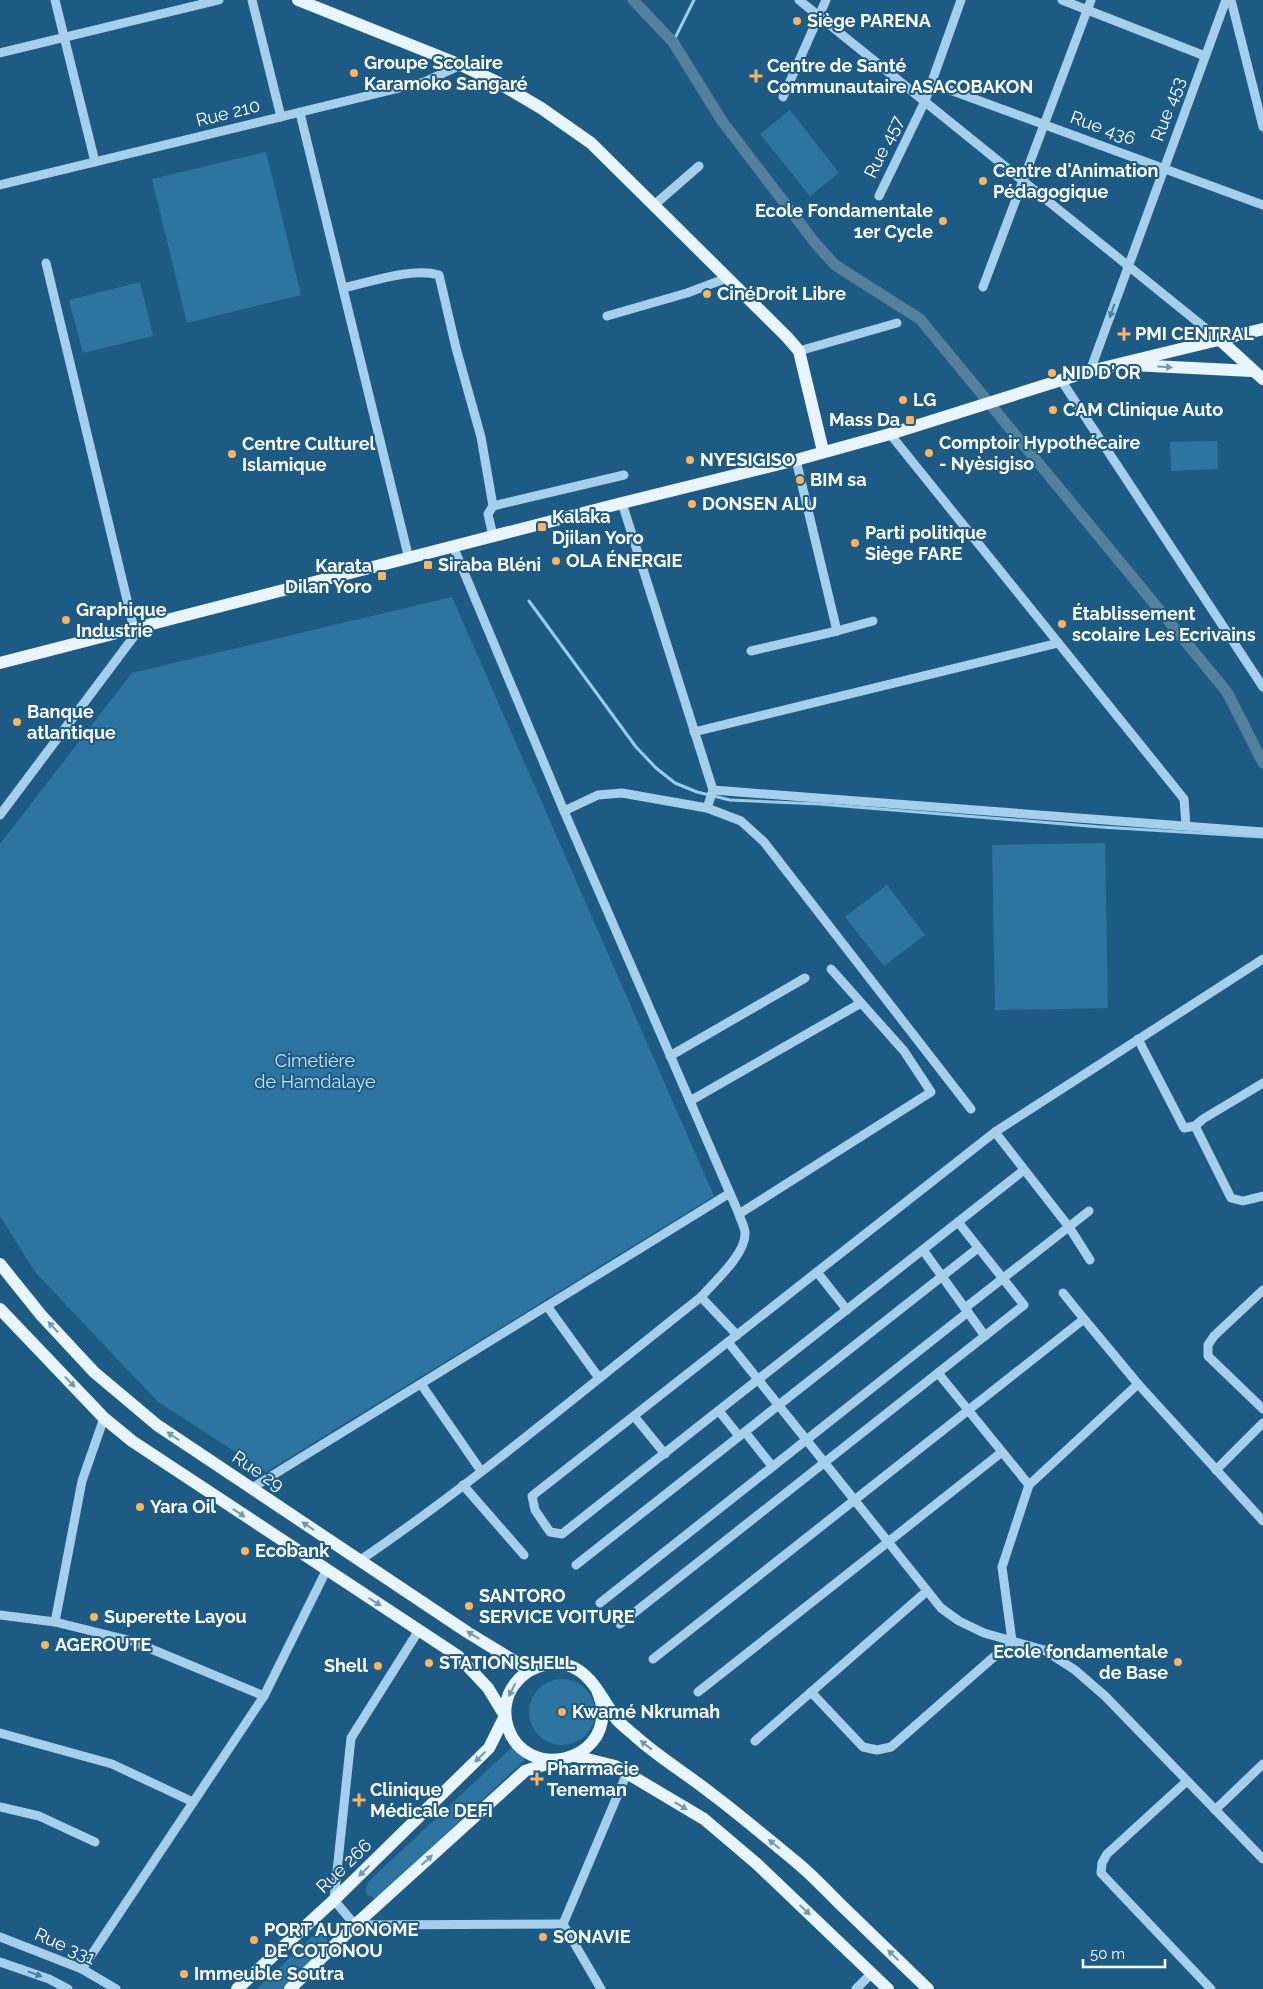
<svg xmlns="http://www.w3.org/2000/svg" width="1263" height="1989" font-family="Raleway,sans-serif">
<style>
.green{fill:#2d74a0}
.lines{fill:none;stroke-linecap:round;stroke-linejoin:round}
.stream{stroke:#98cceb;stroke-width:3}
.canal{stroke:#54809c;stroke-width:11}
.minor{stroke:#a5cfea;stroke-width:9}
.major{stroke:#e8f4fe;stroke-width:12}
.oneway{fill:#467ea3}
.oneway2{fill:#6f98b5}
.poi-dot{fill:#f9b564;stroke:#1e5b84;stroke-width:2}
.labels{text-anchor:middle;stroke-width:4;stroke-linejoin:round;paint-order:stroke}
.poi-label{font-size:18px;font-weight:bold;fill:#fff;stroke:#1e5b84;text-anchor:start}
.street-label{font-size:18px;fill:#fff;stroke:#1e5b84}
.park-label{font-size:18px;fill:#c9e6f7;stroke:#1e5b84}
</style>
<rect width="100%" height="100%" fill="#1e5b84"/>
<g class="green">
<polygon points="790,110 839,173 810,196 760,134"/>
<polygon points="266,152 301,295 187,323 152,179"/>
<polygon points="140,282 153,336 83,353 69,300"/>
<polygon points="1217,441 1218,469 1171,471 1170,442"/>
<polygon points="452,597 714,1196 266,1472 157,1401 35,1272 0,1216 0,844 132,673"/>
<polygon points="1105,843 1108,1008 995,1010 992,845"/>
<polygon points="887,885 925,935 884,966 845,917"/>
<circle cx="562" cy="1712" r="33"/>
<polygon points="512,1747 525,1760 380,1895 375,1898 367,1895 365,1890 368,1882"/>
<path d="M316,1933C325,1932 330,1938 326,1946L282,1989H257Z"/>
</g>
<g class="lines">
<g class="stream">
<polyline points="673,42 694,0"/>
<polyline points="529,601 636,747 656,768 675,783 697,792 730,800 819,804 1101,827 1263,837"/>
</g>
<polyline class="canal" points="633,0 673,42 722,121 816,244 835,265 920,319 1227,692 1263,763"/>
<g class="minor">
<polyline points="55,0 95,162"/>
<polyline points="252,0 281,117"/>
<polyline points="799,0 1220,340"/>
<polyline points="1062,0 1205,56"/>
<polyline points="1231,0 1263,127"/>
<polyline points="0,53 219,0"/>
<polyline points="931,83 1263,205"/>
<polyline points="783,97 826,0"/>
<polyline points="300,113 409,559"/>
<polyline points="0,185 424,82 461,65"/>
<polyline points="879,196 925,101 961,0"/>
<polyline points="653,206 699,166"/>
<polyline points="46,263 134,629"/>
<polyline points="983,287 1091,0"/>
<path d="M343,288C371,282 412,267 439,275L456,348L481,437L493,506"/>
<polyline points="607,316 687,293 727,278"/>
<polyline points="799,351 897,323"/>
<polyline points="1090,371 1226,0"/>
<polyline points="1061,380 1263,687"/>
<polyline points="890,434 1184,799 1186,825"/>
<polyline points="796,460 837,631"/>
<polyline points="622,503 713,790 707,808"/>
<polyline points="493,536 488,514 493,506 624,475"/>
<polyline points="751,651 837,631 873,621"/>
<polyline points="694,732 1058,643"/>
<polyline points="713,790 1263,832"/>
<polyline points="564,811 598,795 622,793 707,808 741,821 764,842 971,1109"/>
<polyline points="0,815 141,627"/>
<polyline points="1138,1039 1184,1128 1195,1126 1203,1119 1263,1083"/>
<polyline points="670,1056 805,978"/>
<polyline points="690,1101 861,1003"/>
<polyline points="1195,1126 1231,1198 1243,1201 1263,1196"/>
<polyline points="995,1132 1069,1227 1090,1260"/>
<polyline points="1024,1170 562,1534 550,1532 535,1510 532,1496 995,1132 1263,959"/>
<polyline points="739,1214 931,1092 904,1051 831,969"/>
<polyline points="923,1250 985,1336"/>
<polyline points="817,1272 847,1310"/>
<polyline points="1263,1290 1214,1336 1208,1345 1208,1356 1263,1409"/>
<polyline points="701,1297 737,1335"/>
<polyline points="547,1306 599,1378"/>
<polyline points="965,1308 1089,1211"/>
<polyline points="728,1342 941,1608 959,1621 984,1633 1044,1650 1075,1670 1105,1696 1263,1859"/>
<polyline points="938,1373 1029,1485"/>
<polyline points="421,1384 481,1471"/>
<polyline points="1138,1384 1263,1521"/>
<polyline points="719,1411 739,1436"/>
<polyline points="634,1416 665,1454"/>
<polyline points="745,1432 772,1466"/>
<polyline points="1216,1470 1263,1423"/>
<polyline points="463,1485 524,1555"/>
<polyline points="252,1488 730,1193"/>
<path d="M359,1561C478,1480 588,1386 701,1297C714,1282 746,1254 745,1233C745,1227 740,1219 739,1214L564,811L453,546"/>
<polyline points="576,1565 978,1248"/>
<polyline points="600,1603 968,1312"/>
<polyline points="0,1615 55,1622 132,1641 264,1696"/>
<polyline points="55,1622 82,1481 104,1418"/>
<polyline points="620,1624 1024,1305 958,1222"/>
<polyline points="419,1630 351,1738 334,1900 355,1925 563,1924"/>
<polyline points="653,1659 1084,1319 1063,1293"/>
<polyline points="698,1692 1002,1452"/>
<polyline points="811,1692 863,1747 877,1750 891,1747 1012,1641 1002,1567 1029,1485 1138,1384 1084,1319"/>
<polyline points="0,1733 112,1764 193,1802"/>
<polyline points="755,1741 927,1591"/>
<polyline points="1187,1781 1107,1854 1102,1863 1101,1873 1211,1989"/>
<polyline points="0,1807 39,1816 95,1842"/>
<polyline points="1215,1810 1263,1764"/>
<polyline points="563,1924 627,1773"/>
<polyline points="563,1924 601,1989"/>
<polyline points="0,1937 82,1969 116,1989"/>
<polyline points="0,1962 49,1979 68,1989"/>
<polyline points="82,1969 264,1696 326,1571"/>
<polyline points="856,1989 872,1973"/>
</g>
<g class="major">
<polyline points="298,0 461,65 497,82 541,108 591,143 787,337 799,351 823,451"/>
<polyline points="1220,340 1263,379"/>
<polyline points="1132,365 1252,371"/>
<polyline points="0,663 622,503 796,460 890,434 1090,371 1263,329"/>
<polyline points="0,1264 41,1315 94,1372 157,1425 467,1632 529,1670"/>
<polyline points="0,1309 104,1418 132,1441 458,1656 488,1688 505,1716"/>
<path d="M597,1690C599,1695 602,1702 602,1708C608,1763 526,1781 508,1728C503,1714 505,1697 514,1685C525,1669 547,1660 567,1665C592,1672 603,1701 617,1720C622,1725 628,1730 634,1735C658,1757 687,1774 712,1794C740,1815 767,1838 795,1861C810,1873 824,1888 838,1902C868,1931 898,1960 928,1989"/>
<polyline points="575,1756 615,1766 704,1819 757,1864 888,1989"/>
<polyline points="237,1989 334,1900 489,1748 505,1716"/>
<polyline points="290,1989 355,1925 525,1771 553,1762"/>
</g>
</g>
<defs><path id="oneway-solid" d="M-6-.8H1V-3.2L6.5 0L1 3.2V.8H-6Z" transform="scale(1.25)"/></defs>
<g class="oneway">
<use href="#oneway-solid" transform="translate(1112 311) rotate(110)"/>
<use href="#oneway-solid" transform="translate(35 1974) rotate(20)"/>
</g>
<g class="oneway2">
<use href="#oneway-solid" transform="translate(1165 367) rotate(3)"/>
<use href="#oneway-solid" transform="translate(53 1327) rotate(-133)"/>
<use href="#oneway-solid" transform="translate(70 1382) rotate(46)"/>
<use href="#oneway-solid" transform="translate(173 1436) rotate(-146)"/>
<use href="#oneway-solid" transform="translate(239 1513) rotate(33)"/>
<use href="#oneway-solid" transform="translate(308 1526) rotate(-146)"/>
<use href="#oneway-solid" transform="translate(375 1602) rotate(32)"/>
<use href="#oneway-solid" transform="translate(473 1635) rotate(-149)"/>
<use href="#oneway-solid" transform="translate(512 1690) rotate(117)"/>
<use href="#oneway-solid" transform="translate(646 1745) rotate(-142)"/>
<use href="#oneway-solid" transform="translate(480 1757) rotate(136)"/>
<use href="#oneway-solid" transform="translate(681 1806) rotate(31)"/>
<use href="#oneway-solid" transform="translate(774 1844) rotate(-141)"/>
<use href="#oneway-solid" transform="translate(427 1860) rotate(-42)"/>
<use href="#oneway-solid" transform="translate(364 1871) rotate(136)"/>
<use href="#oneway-solid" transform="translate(805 1910) rotate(43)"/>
<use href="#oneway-solid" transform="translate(893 1955) rotate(-136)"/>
</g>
<g class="poi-dot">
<circle cx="797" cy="21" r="5"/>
<circle cx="354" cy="73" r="5"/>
<path d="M753.5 68.5h5v5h5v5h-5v5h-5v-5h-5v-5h5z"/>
<circle cx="983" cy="181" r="5"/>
<circle cx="943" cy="221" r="5"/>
<circle cx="707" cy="294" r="5"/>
<path d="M1121.5 326.5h5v5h5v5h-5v5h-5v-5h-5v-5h5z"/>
<circle cx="1052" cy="373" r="5"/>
<circle cx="903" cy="400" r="5"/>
<circle cx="1053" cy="410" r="5"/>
<rect x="905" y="415" width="10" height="10" rx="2.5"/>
<circle cx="929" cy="453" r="5"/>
<circle cx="232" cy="454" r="5"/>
<circle cx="690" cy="460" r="5"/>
<circle cx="800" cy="480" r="5"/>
<circle cx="692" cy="504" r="5"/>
<rect x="537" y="522" width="10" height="10" rx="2.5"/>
<circle cx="855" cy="543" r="5"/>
<circle cx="556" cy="561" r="5"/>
<rect x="423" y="560" width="10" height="10" rx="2.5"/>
<rect x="377" y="571" width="10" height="10" rx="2.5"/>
<circle cx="66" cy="620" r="5"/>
<circle cx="1062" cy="624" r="5"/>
<circle cx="17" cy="722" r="5"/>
<circle cx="140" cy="1507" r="5"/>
<circle cx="245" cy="1551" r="5"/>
<circle cx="469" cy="1606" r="5"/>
<circle cx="94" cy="1617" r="5"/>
<circle cx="45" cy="1645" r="5"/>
<circle cx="1178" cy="1662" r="5"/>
<circle cx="429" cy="1663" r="5"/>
<circle cx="378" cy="1666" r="5"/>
<circle cx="562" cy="1712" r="5"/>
<path d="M534.5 1771.5h5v5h5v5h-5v5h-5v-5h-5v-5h5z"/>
<path d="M356.5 1792.5h5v5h5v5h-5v5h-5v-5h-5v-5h5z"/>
<circle cx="543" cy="1937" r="5"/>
<circle cx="254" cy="1940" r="5"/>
<circle cx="184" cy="1974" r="5"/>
</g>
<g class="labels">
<g class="poi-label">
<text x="807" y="27">Siège PARENA</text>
<text x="364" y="69">Groupe Scolaire<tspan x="364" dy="21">Karamoko Sangaré</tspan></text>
<text x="767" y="72">Centre de Santé<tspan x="767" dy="21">Communautaire ASACOBAKON</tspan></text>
<text x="993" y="177">Centre d'Animation<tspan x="993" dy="21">Pédagogique</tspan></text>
<text x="933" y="217" text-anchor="end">Ecole Fondamentale<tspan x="933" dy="21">1er Cycle</tspan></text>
<text x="717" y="300">CinéDroit Libre</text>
<text x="1135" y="340">PMI CENTRAL</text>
<text x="1062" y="379">NID D'OR</text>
<text x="913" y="406">LG</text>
<text x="1063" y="416">CAM Clinique Auto</text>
<text x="900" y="426" text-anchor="end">Mass Da</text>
<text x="939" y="449">Comptoir Hypothécaire<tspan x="939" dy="21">- Nyèsigiso</tspan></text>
<text x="242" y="450">Centre Culturel<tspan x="242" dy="21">Islamique</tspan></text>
<text x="700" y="466">NYESIGISO</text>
<text x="810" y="486">BIM sa</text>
<text x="702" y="510">DONSEN ALU</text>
<text x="552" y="523">Kalaka<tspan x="552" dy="21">Djilan Yoro</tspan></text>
<text x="865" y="539">Parti politique<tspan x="865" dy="21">Siège FARE</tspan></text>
<text x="566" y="567">OLA ÉNERGIE</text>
<text x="438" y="571">Siraba Bléni</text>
<text x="372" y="572" text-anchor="end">Karata<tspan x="372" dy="21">Dilan Yoro</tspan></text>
<text x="76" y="616">Graphique<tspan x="76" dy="21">Industrie</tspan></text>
<text x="1072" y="620">Établissement<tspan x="1072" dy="21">scolaire Les Ecrivains</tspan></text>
<text x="27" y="718">Banque<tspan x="27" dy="21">atlantique</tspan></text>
<text x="150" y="1513">Yara Oil</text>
<text x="255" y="1557">Ecobank</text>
<text x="479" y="1602">SANTORO<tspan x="479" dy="21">SERVICE VOITURE</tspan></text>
<text x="104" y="1623">Superette Layou</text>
<text x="55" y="1651">AGEROUTE</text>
<text x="1168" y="1658" text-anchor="end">Ecole fondamentale<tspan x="1168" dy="21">de Base</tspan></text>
<text x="439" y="1669">STATION SHELL</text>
<text x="368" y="1672" text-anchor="end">Shell</text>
<text x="572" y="1718">Kwamé Nkrumah</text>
<text x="547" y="1775">Pharmacie<tspan x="547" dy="21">Teneman</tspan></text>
<text x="370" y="1796">Clinique<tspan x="370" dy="21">Médicale DEFI</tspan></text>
<text x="264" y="1936">PORT AUTONOME<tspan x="264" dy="21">DE COTONOU</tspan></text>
<text x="553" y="1943">SONAVIE</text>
<text x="194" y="1980">Immeuble Soutra</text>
</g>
<g class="street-label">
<text transform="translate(1168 109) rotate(-70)" y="6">Rue 453</text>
<text transform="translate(228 113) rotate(-14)" y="6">Rue 210</text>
<text transform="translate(1103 128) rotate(20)" y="6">Rue 436</text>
<text transform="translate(884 147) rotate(-64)" y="6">Rue 457</text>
<text transform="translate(258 1471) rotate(34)" y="6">Rue 29</text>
<text transform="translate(344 1866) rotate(-44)" y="6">Rue 266</text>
<text transform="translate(65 1946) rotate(24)" y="6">Rue 331</text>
</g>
<g class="park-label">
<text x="315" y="1067">Cimetière<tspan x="315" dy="21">de Hamdalaye</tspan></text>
</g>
</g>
<path d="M1083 1959v8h82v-8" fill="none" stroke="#ffffff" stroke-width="2.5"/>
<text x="1090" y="1959" font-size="15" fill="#ffffff" stroke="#1e5b84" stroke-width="4" paint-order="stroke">50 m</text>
</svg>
